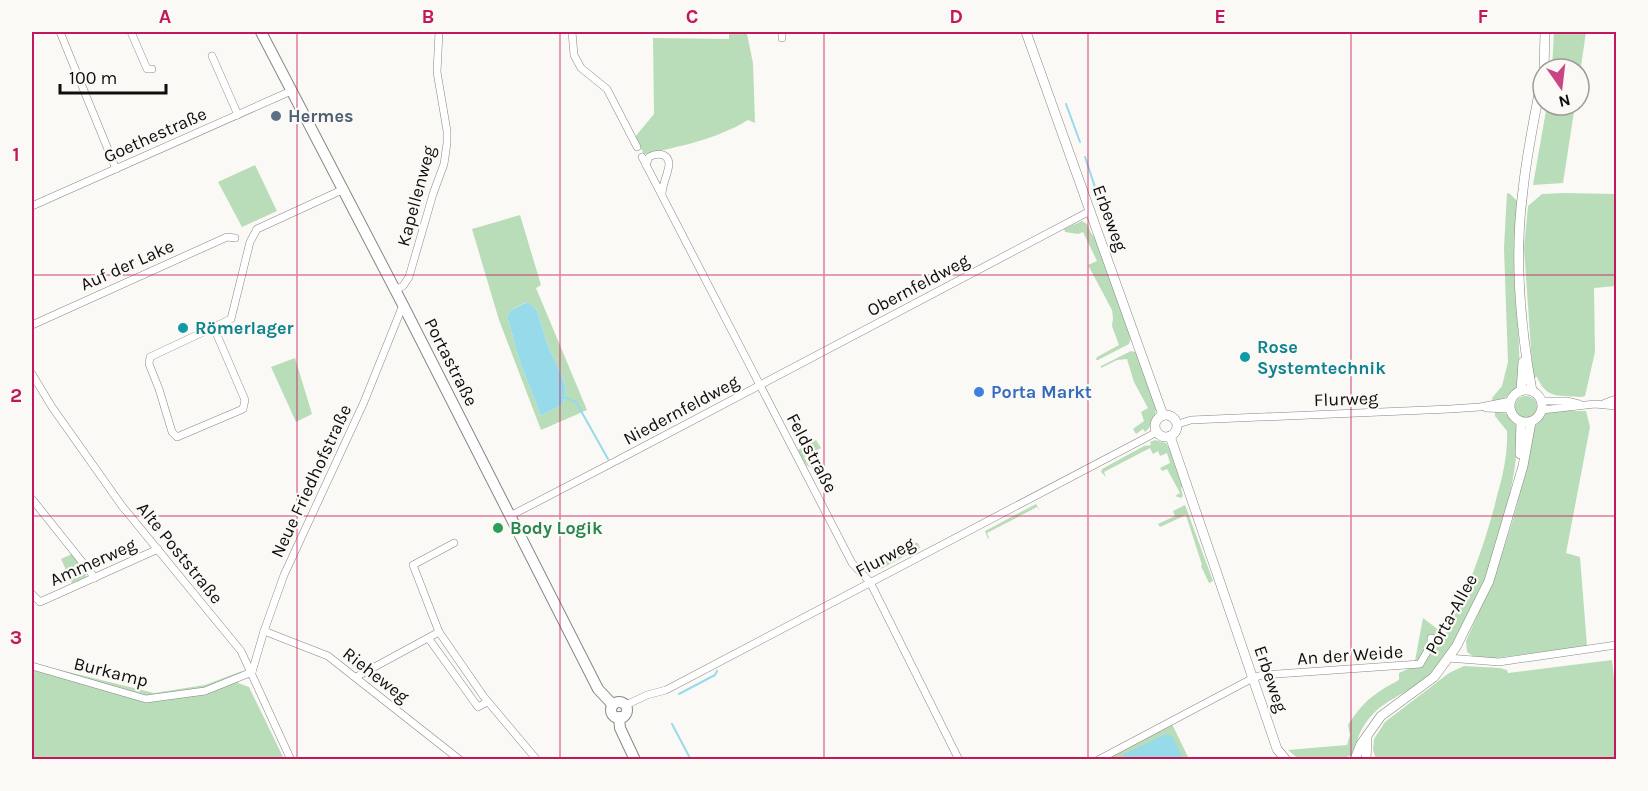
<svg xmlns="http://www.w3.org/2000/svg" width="1648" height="791" font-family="Karla,sans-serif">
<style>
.green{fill:#b8ddb8;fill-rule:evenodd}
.water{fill:#97dbeb}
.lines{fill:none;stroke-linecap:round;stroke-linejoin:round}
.stream{stroke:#97dbeb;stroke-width:2}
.minor-casing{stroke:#898784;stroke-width:8}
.tertiary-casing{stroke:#898784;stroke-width:10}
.secondary-casing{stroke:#898784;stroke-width:12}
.minor{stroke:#fff;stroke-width:7}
.tertiary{stroke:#fff;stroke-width:9}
.secondary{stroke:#fff;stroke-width:10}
.grid{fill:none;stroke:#c2185b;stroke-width:1.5;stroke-opacity:0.55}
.service-dot{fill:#5c6f8a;stroke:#fbf9f5;stroke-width:2}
.culture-dot{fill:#0f9aa8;stroke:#fbf9f5;stroke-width:2}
.shop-dot{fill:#3f7fe0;stroke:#fbf9f5;stroke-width:2}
.leisure-dot{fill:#2e9e5b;stroke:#fbf9f5;stroke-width:2}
.labels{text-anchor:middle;stroke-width:4.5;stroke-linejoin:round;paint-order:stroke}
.service-label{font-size:18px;font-weight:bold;fill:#4e5e75;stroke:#fbf9f5;text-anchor:start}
.street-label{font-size:18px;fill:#0f0e0d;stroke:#fbf9f5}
.culture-label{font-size:18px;font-weight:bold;fill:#0d838f;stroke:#fbf9f5;text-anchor:start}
.shop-label{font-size:18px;font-weight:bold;fill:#366cbe;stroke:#fbf9f5;text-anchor:start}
.leisure-label{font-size:18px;font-weight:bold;fill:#27864d;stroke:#fbf9f5;text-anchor:start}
.neatline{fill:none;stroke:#c2185b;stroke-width:2}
.grid-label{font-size:20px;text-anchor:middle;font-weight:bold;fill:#c2185b}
</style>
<rect width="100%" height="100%" fill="#fbf9f5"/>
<g class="green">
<path d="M729,32H756L747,34L753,63L755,123L748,120C717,139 679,147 644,154L635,137L654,114L653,38L729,39Z"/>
<polygon points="1554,32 1586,32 1579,80 1579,69 1552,69"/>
<polygon points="1547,105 1575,105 1563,183 1533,185"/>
<polygon points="255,165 277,211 242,227 218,182"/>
<path d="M1507,193L1510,194L1518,202L1515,243L1520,375C1517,393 1510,398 1493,401L1492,398L1502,386L1508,362L1504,248Z"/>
<path d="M1563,193L1616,194V286L1594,288L1595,352L1585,396L1581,397C1560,395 1547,400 1537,377L1533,378L1524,248L1528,206L1542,194Z"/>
<path d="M520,215L541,285L536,288L587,410L541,430L499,320L472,229ZM526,302L537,310L547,343L563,379L566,388L563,404L541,416L520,362L507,316L511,310Z"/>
<polygon points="1082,221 1087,224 1091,233 1095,238 1131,337 1129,344 1098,360 1096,360 1097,357 1119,345 1112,326 1113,318 1112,310 1088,265 1097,261 1083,232 1078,234 1065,232 1064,229"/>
<path d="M1131,351L1135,352L1138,357L1156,409C1155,418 1152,426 1145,432L1143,429L1136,434L1133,429L1144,421L1141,412L1148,408L1134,382L1127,359L1117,360L1101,368V366Z"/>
<polygon points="295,358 312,414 296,422 271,367"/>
<circle cx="1526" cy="407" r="11"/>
<path d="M1550,411H1586L1590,427L1566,553L1580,557L1587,646L1488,659L1473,656L1467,652L1466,641C1492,583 1515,527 1526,463C1529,444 1531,422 1550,411Z"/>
<path d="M1495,412L1508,414L1516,423L1518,429C1518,494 1478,630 1430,675C1413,691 1389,697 1373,714C1366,721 1360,731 1357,741C1355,746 1355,751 1352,754C1344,762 1313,761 1303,759C1297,759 1292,753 1288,750L1347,745L1350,735L1348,725C1363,702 1374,693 1399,680V673L1414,666L1423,618L1445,635C1468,590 1485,545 1497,496C1503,475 1508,453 1507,431L1495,416Z"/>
<path d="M816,440L821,448L804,457L809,466L814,463L816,467C805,470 803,459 798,450Z"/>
<polygon points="1155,440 1166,443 1171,451 1183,486 1181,488 1183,496 1181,498 1175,496 1180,493 1167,469 1162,471 1160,468 1170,463 1167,453 1160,456 1158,451 1153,454 1150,448 1104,472 1106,477 1101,472 1102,469 1144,446 1151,445 1150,442"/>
<polygon points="1036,504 1040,511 1037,507 987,533 989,538 988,539 985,531"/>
<polygon points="1185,505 1213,581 1209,583 1201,566 1202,565 1186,515 1160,527 1158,524 1175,516 1173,511"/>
<polygon points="908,542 918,543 920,548 881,569 872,569 910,547"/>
<polygon points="72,554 86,573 86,577 72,583 61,559"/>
<polygon points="1612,660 1616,696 1616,759 1376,759 1373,750 1374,739 1385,722 1449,673 1464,666 1500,668 1507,670 1508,673"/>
<polygon points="32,663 154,693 205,685 242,671 238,683 249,687 284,759 32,760"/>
<polygon points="1171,722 1189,759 1125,754 1120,759 1102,760"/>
</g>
<g class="water">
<polygon points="527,302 537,310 547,343 563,379 566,388 563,404 541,416 520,362 507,316 511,310"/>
<polygon points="1166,734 1172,736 1184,759 1120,759 1124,754"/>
</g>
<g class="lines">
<g class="stream">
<polyline points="1066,104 1080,142"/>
<polyline points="1085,157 1098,196"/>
<polyline points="563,397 576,402 608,459"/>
<polyline points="679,694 715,675 717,671"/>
<polyline points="672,724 691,760"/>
</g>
<g class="minor-casing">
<g id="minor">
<polyline points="60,32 116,169"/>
<polyline points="131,32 147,69 152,69"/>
<polyline points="572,32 574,55 581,68 607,89 637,147"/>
<polyline points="782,32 782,38"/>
<polyline points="212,56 238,115"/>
<polyline points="642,157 852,563 870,582 959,760"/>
<path d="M646,165L649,157C656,153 668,152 669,164C669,171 662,185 662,194"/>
<polyline points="32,206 291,91"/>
<polyline points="395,290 403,286 409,277 433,194 444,164 447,143 447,131 437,72 439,32"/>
<polyline points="32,325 227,237 235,238"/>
<polyline points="214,328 245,400 243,409 177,437 172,432 159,389 149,364 150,357 231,319 250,242 257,229 342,190"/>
<polyline points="32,374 52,407 122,506 241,651 291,760"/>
<polyline points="1542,401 1567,401 1579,404"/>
<polyline points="1605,403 1616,399"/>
<polyline points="1486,408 1510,409"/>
<polyline points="1542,410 1595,404 1616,406"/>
<polyline points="1178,424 1191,420 1450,409 1480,407 1511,401"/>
<polyline points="616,461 1090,211"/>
<polyline points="32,499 95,578"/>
<polyline points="510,516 612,463"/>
<polyline points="32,594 40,602 158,549"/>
<polyline points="264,631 328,656 460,760"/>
<polyline points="439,632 413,565 454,543"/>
<polyline points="429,639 478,707 487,702"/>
<polyline points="1448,658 1499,662 1616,645"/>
<polyline points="32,666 146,699 205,691 252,672"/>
<polyline points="252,672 264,631 284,575 364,402 403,305"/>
<polyline points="356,677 439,632 484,697 537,760"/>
<polyline points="626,705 647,695 666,690 1157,432"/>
<polyline points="1098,760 1253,678 1262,675 1420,664 1431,645 1431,638"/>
</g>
</g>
<g class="tertiary-casing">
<g id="tertiary">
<polyline points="1026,32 1163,415"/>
<polyline points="1544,69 1545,32"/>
<circle cx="1526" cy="406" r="16"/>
<polyline points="1521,391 1523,362"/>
<path d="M1532,391C1520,325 1514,256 1523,190C1527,150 1536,111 1543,72"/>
<circle cx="1166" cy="426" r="11"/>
<polyline points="1170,436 1277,749 1286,760"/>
<polyline points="1520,454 1521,422"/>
<polyline points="1355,759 1361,744 1381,716 1434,677 1456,647 1489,581 1523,466 1531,422"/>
<polyline points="1366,760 1367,738"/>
</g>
</g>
<g class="secondary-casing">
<g id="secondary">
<polyline points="261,32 403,305 598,689 613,705"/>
<circle cx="619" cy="710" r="8"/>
<polyline points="619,717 620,728 635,760"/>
</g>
</g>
<use href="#minor" class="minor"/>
<use href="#tertiary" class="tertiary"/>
<use href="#secondary" class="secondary"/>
</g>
<path class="grid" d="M297,32V760M560,32V760M824,32V760M1088,32V760M1351,32V760M32,275H1616M32,516H1616"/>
<circle class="service-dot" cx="276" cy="116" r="6"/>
<g class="culture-dot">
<circle cx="183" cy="328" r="6"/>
<circle cx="1245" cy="357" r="6"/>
</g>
<circle class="shop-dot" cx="979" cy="392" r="6"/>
<circle class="leisure-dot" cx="498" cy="528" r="6"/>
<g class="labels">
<g class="service-label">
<text x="288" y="122">Hermes</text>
</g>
<g class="street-label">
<text transform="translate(155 135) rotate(-24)" y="6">Goethestraße</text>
<text transform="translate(416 196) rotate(-75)" y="6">Kapellenweg</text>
<text transform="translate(1110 218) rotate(70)" y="6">Erbeweg</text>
<text transform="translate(127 265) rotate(-24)" y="6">Auf der Lake</text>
<text transform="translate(918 285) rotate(-28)" y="6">Obernfeldweg</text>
<text transform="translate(451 362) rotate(63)" y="6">Portastraße</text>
<text transform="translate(1346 399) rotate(-2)" y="6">Flurweg</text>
<text transform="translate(681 410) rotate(-28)" y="6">Niedernfeldweg</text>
<text transform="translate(812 453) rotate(62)" y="6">Feldstraße</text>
<text transform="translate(311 481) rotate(-65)" y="6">Neue Friedhofstraße</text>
<text transform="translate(180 553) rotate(51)" y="6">Alte Poststraße</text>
<text transform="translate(885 557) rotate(-28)" y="6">Flurweg</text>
<text transform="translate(93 562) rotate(-24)" y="6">Ammerweg</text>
<text transform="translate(1451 614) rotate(-61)" y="6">Porta-Allee</text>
<text transform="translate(1350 655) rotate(-4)" y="6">An der Weide</text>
<text transform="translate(111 672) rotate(14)" y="6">Burkamp</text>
<text transform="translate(376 675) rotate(38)" y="6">Rieheweg</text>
<text transform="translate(1271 679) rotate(71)" y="6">Erbeweg</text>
</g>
<g class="culture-label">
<text x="195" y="334">Römerlager</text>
<text x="1257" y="353">Rose<tspan x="1257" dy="21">Systemtechnik</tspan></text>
</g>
<g class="shop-label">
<text x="991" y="398">Porta Markt</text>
</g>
<g class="leisure-label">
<text x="510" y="534">Body Logik</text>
</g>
</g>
<rect width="1648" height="791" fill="none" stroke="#fbf9f5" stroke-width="66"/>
<g transform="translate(1561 87) rotate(166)"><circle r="28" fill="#fbf9f5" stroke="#9d9b98" stroke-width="1.5"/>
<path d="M0-4.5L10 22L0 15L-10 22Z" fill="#cb4585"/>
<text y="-9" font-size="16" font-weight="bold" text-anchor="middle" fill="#0f0e0d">N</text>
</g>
<path d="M60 84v9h106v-9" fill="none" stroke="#0f0e0d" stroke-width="3"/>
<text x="69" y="84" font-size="18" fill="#0f0e0d" stroke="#fbf9f5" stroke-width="4.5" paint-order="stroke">100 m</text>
<rect x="33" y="33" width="1582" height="725" class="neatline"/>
<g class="grid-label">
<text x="165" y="23">A</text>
<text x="428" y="23">B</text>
<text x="692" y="23">C</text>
<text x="956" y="23">D</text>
<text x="1220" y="23">E</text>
<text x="1483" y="23">F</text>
<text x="16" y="161">1</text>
<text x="16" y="402">2</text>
<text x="16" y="644">3</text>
</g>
</svg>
